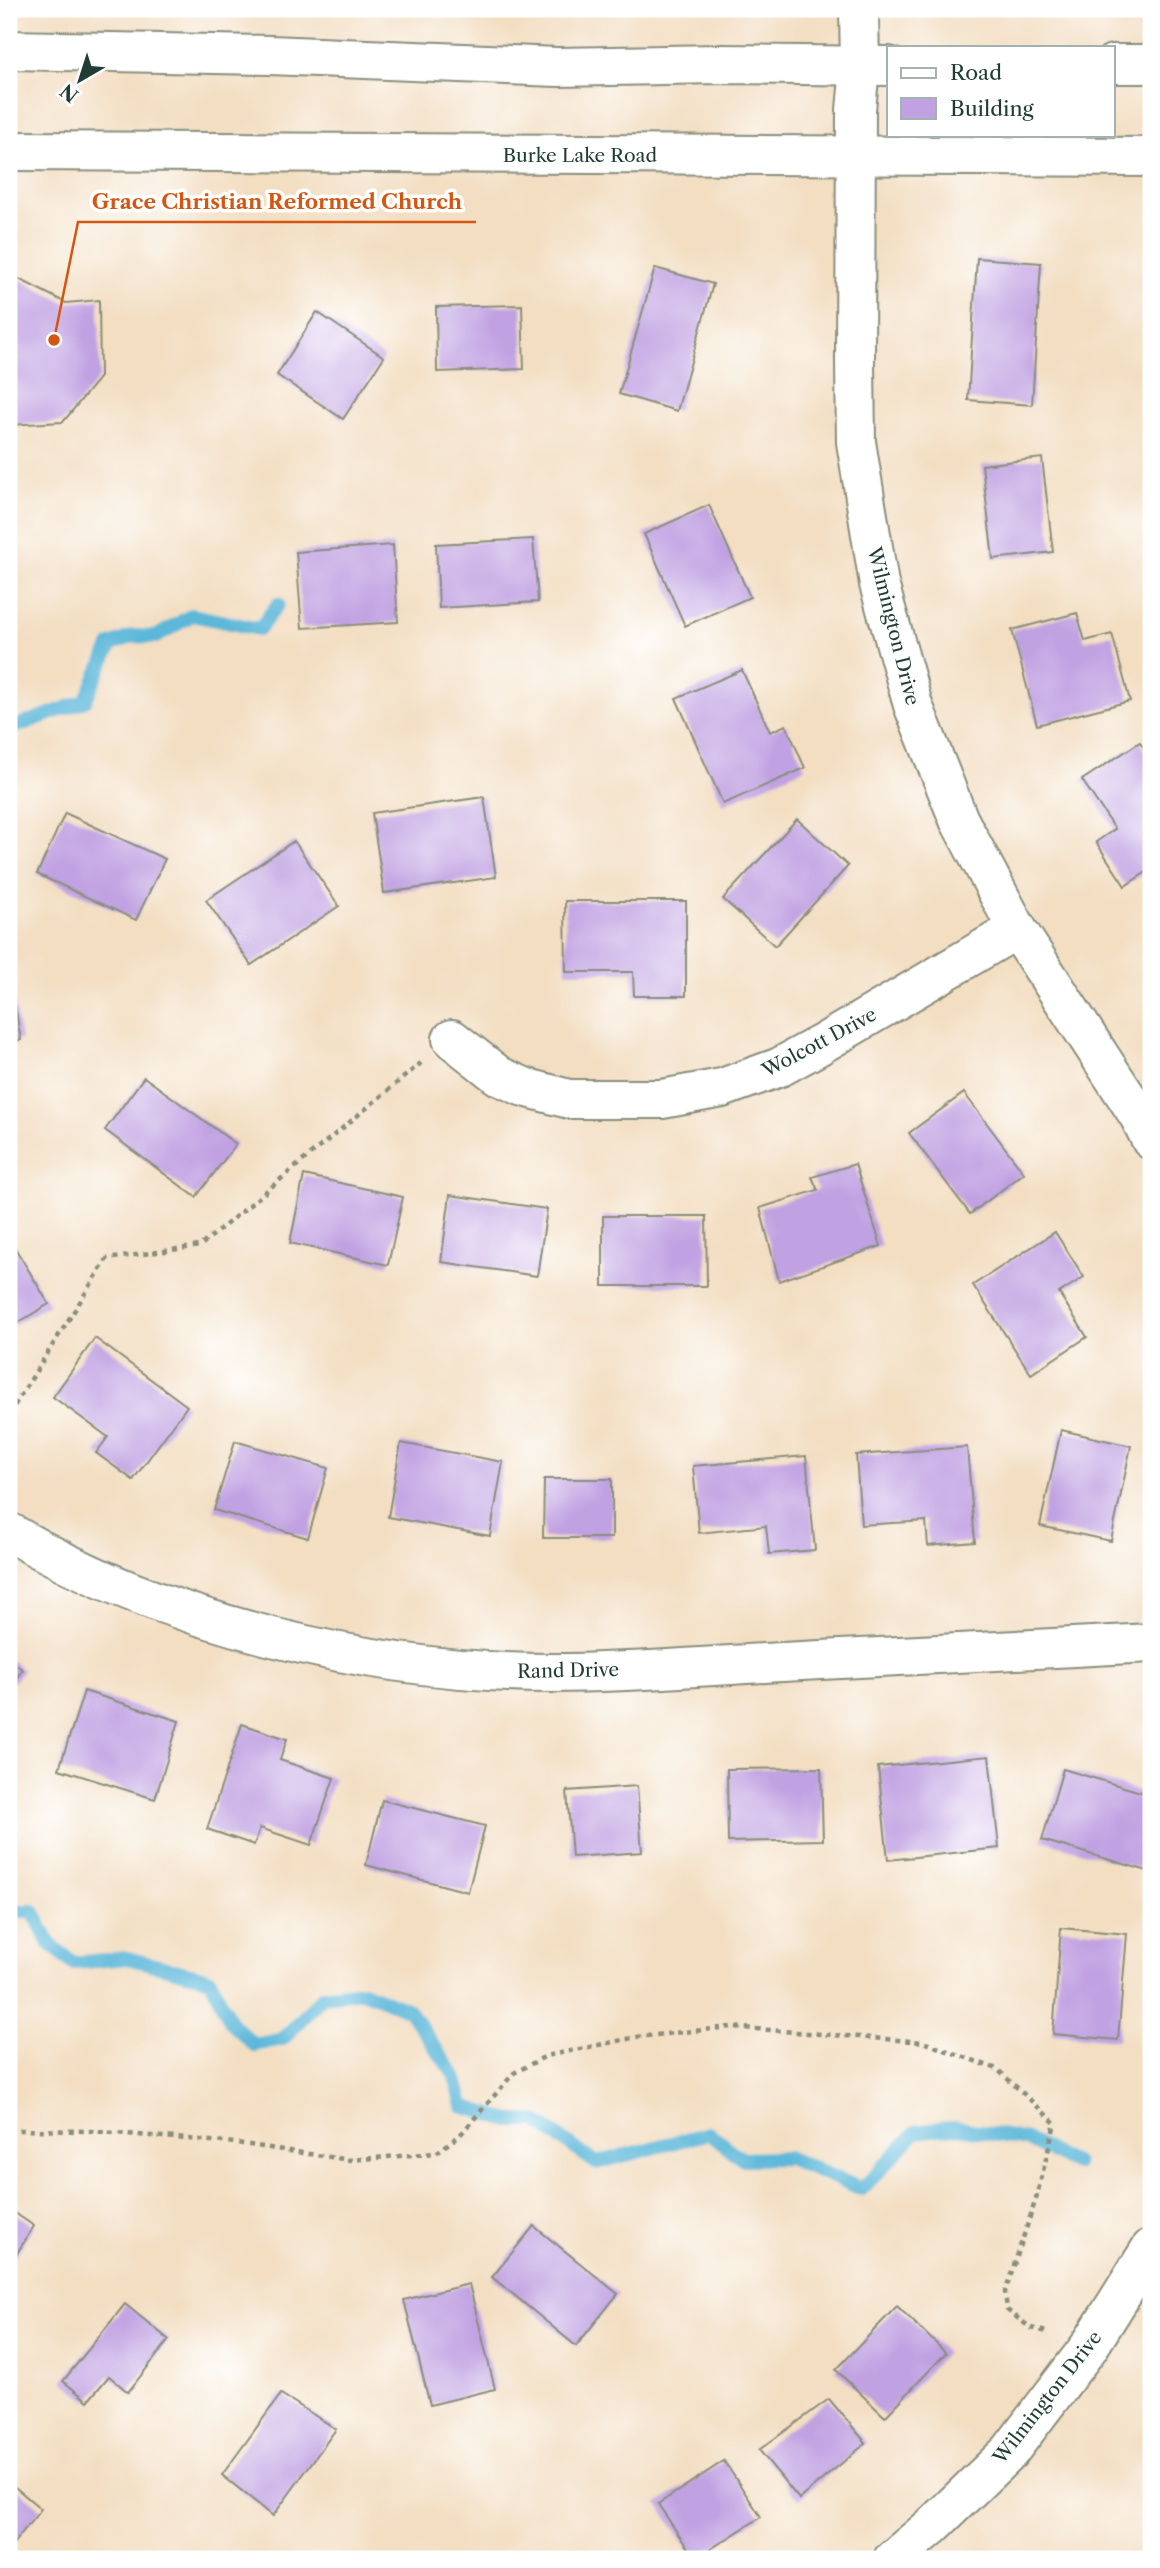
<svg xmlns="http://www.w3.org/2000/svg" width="1160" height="2568" font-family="'Libre Caslon Text',serif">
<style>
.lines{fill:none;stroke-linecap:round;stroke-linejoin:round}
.stream{stroke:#5bb7d9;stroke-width:14}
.building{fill:#c0a1e2}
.minor-casing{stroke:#898e7b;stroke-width:42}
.major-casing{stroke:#898e7b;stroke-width:42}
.path{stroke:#898e7b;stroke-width:4.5;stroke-dasharray:5 5;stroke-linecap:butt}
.minor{stroke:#fff;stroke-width:38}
.major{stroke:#fff;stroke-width:38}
.labels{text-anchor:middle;stroke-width:7;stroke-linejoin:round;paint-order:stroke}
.street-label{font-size:19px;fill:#1f3d34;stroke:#fff}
.leader{fill:none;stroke:#d45610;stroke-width:2.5}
.callout-dot{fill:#d45610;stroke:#fff;stroke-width:2.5}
.callout-label{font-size:21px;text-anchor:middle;font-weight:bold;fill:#d45610;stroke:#fff;stroke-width:7;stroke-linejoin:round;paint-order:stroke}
</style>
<rect width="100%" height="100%" fill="#fff"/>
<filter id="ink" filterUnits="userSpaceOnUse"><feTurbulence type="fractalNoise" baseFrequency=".0143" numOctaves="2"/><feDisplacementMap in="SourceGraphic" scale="14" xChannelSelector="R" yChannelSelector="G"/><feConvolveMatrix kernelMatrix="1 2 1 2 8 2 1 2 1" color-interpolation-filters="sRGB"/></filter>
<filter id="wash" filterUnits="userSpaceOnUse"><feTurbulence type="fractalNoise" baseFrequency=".00686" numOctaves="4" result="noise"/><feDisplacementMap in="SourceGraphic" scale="28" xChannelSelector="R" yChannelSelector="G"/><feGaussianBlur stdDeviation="1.57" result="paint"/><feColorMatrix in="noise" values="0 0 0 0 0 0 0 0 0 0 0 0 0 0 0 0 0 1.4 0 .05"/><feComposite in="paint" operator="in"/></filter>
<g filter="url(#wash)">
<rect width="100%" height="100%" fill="#f3dec2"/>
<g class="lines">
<g class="stream">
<polyline points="9,729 85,701 111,645 133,636 156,637 192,615 259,629 278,604"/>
<polyline points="9,1911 33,1911 50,1944 73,1963 127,1958 210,1979 231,2023 254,2045 283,2039 323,1996 363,1991 409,2010 455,2076 463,2106 509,2121 536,2121 596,2163 709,2133 742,2159 788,2158 862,2189 916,2132 954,2127 1027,2140 1076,2164"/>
</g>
</g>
<g id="blocks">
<g class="building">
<polygon points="977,258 1041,263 1032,405 968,400"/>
<polygon points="655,268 713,284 677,411 619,394"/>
<polygon points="15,277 66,303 99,300 100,377 63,422 9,425 9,284"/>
<polygon points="522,305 524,369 437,372 436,307"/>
<polygon points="317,312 384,357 343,419 277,375"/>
<polygon points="1042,458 1053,552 993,559 982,465"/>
<polygon points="709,505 750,597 685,626 644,534"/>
<polygon points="533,539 538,602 439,608 436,544"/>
<polygon points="393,545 398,622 302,628 296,552"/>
<polygon points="1077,613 1085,641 1112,634 1130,701 1037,725 1012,630"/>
<polygon points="742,670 770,732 786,725 805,768 723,804 676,698"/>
<polygon points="1140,742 1151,759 1151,869 1125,886 1096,842 1115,829 1082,780"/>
<polygon points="484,797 496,877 384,893 372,813"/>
<polygon points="65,813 165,859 136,920 37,874"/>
<polygon points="797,819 848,866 775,946 723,899"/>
<polygon points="294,841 339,906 251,965 206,900"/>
<polygon points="565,901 686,901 686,996 634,996 633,972 566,972"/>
<polygon points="9,988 12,988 21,1040 9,1042"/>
<polygon points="144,1077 236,1144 196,1197 105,1130"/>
<polygon points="964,1093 1024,1173 970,1214 909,1133"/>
<polygon points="855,1164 881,1246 779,1281 760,1208 818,1190 812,1177"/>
<polygon points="304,1175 403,1197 388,1265 290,1243"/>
<polygon points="450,1195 547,1209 537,1276 441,1262"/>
<polygon points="603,1216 706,1216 707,1286 603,1286"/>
<polygon points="1055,1232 1084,1277 1059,1293 1087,1337 1031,1374 973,1285"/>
<polygon points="9,1238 49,1304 9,1328"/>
<polygon points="95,1338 187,1406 133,1480 96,1453 108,1437 53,1397"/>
<polygon points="1061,1430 1131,1446 1111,1541 1040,1526"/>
<polygon points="235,1441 328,1468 308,1538 214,1510"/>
<polygon points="401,1443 503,1462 490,1536 388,1517"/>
<polygon points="967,1447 975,1542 928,1546 926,1521 861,1525 856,1455"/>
<polygon points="806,1456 815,1550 769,1554 766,1526 699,1533 693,1466"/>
<polygon points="544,1479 612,1479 612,1538 543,1538"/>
<polygon points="9,1659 23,1670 9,1687"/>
<polygon points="84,1691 179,1721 155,1799 59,1769"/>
<polygon points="242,1724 287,1739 280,1760 334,1778 311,1845 260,1828 254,1845 207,1829"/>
<polygon points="989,1756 999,1848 888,1860 878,1767"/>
<polygon points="821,1768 823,1840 728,1842 727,1769"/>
<polygon points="1063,1769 1151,1795 1151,1872 1042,1840"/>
<polygon points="637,1786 642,1852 572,1857 567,1791"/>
<polygon points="382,1800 485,1826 468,1892 366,1865"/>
<polygon points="1061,1928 1127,1934 1118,2040 1053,2034"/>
<polygon points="9,2209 34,2226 9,2266"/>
<polygon points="534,2226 618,2294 576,2346 492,2277"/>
<polygon points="469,2284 495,2389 430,2405 404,2300"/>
<polygon points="125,2304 169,2340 128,2392 109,2376 88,2401 63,2381"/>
<polygon points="897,2306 946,2353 885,2417 836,2370"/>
<polygon points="281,2394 336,2429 273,2516 222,2475"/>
<polygon points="829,2399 866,2443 799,2499 759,2450"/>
<polygon points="724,2461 761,2517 695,2559 658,2504"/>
<polygon points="9,2482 41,2509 9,2549"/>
</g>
</g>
</g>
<g filter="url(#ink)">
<use href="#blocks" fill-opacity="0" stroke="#898e7b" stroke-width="2"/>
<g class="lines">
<g class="minor-casing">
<g id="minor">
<polyline points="859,9 860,67 856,110 855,363 856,442 879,584 913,705 959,820 1017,929 1139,1116 1151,1140"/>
<polyline points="452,1039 499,1076 524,1087 569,1099 662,1099 722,1088 780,1067 820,1045 1017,929"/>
<path d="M9,1532C166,1624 372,1673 554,1673C630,1673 706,1666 782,1662C905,1656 1028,1650 1151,1643"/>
<polyline points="893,2559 931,2527 1010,2451 1089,2347 1151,2248"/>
</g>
</g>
<g class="major-casing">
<g id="major">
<polyline points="9,50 270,55 557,67 719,64 889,66"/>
<polyline points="1113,64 1151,64"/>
<polyline points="9,151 1151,157"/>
</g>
</g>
<g class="path">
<polyline points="9,1414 107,1259 200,1246 421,1063"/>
<polyline points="9,2128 19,2130 90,2131 236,2143 350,2160 436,2153 460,2135 514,2073 546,2056 637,2037 731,2027 923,2042 997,2069 1055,2123 1036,2199 1005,2292 1007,2310 1031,2328 1047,2332"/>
</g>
<use href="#minor" class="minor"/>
<use href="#major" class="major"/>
</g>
</g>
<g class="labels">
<g class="street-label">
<text x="580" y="162">Burke Lake Road</text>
<text transform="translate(894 626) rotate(76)" y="7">Wilmington Drive</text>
<text transform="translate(819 1042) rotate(-28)" y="7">Wolcott Drive</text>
<text transform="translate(568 1670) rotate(-1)" y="7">Rand Drive</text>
<text transform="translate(1047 2397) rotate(-52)" y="7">Wilmington Drive</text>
</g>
</g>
<path class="leader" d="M54 340L78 222H476"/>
<circle class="callout-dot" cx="54" cy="340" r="7"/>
<g class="callout-label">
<text x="277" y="209">Grace Christian Reformed Church</text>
</g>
<rect width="1160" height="2568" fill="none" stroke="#fff" stroke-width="35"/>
<rect x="887" y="46" width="228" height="91" fill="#ffffff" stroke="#a5b1ae" stroke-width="2"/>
<rect x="901" y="68" width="35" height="10" fill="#ffffff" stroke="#a5b1ae" stroke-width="2"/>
<text x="950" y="80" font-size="21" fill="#1f3d34">Road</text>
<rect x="901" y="98" width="35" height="21" fill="#c0a1e2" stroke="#a5b1ae" stroke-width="2"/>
<text x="950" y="116" font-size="21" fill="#1f3d34">Building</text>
<g transform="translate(80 80) rotate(219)" stroke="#ffffff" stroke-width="5" paint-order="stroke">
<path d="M0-5L12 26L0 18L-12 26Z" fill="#1f3d34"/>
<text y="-10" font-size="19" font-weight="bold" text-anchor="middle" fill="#1f3d34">N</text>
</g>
</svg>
